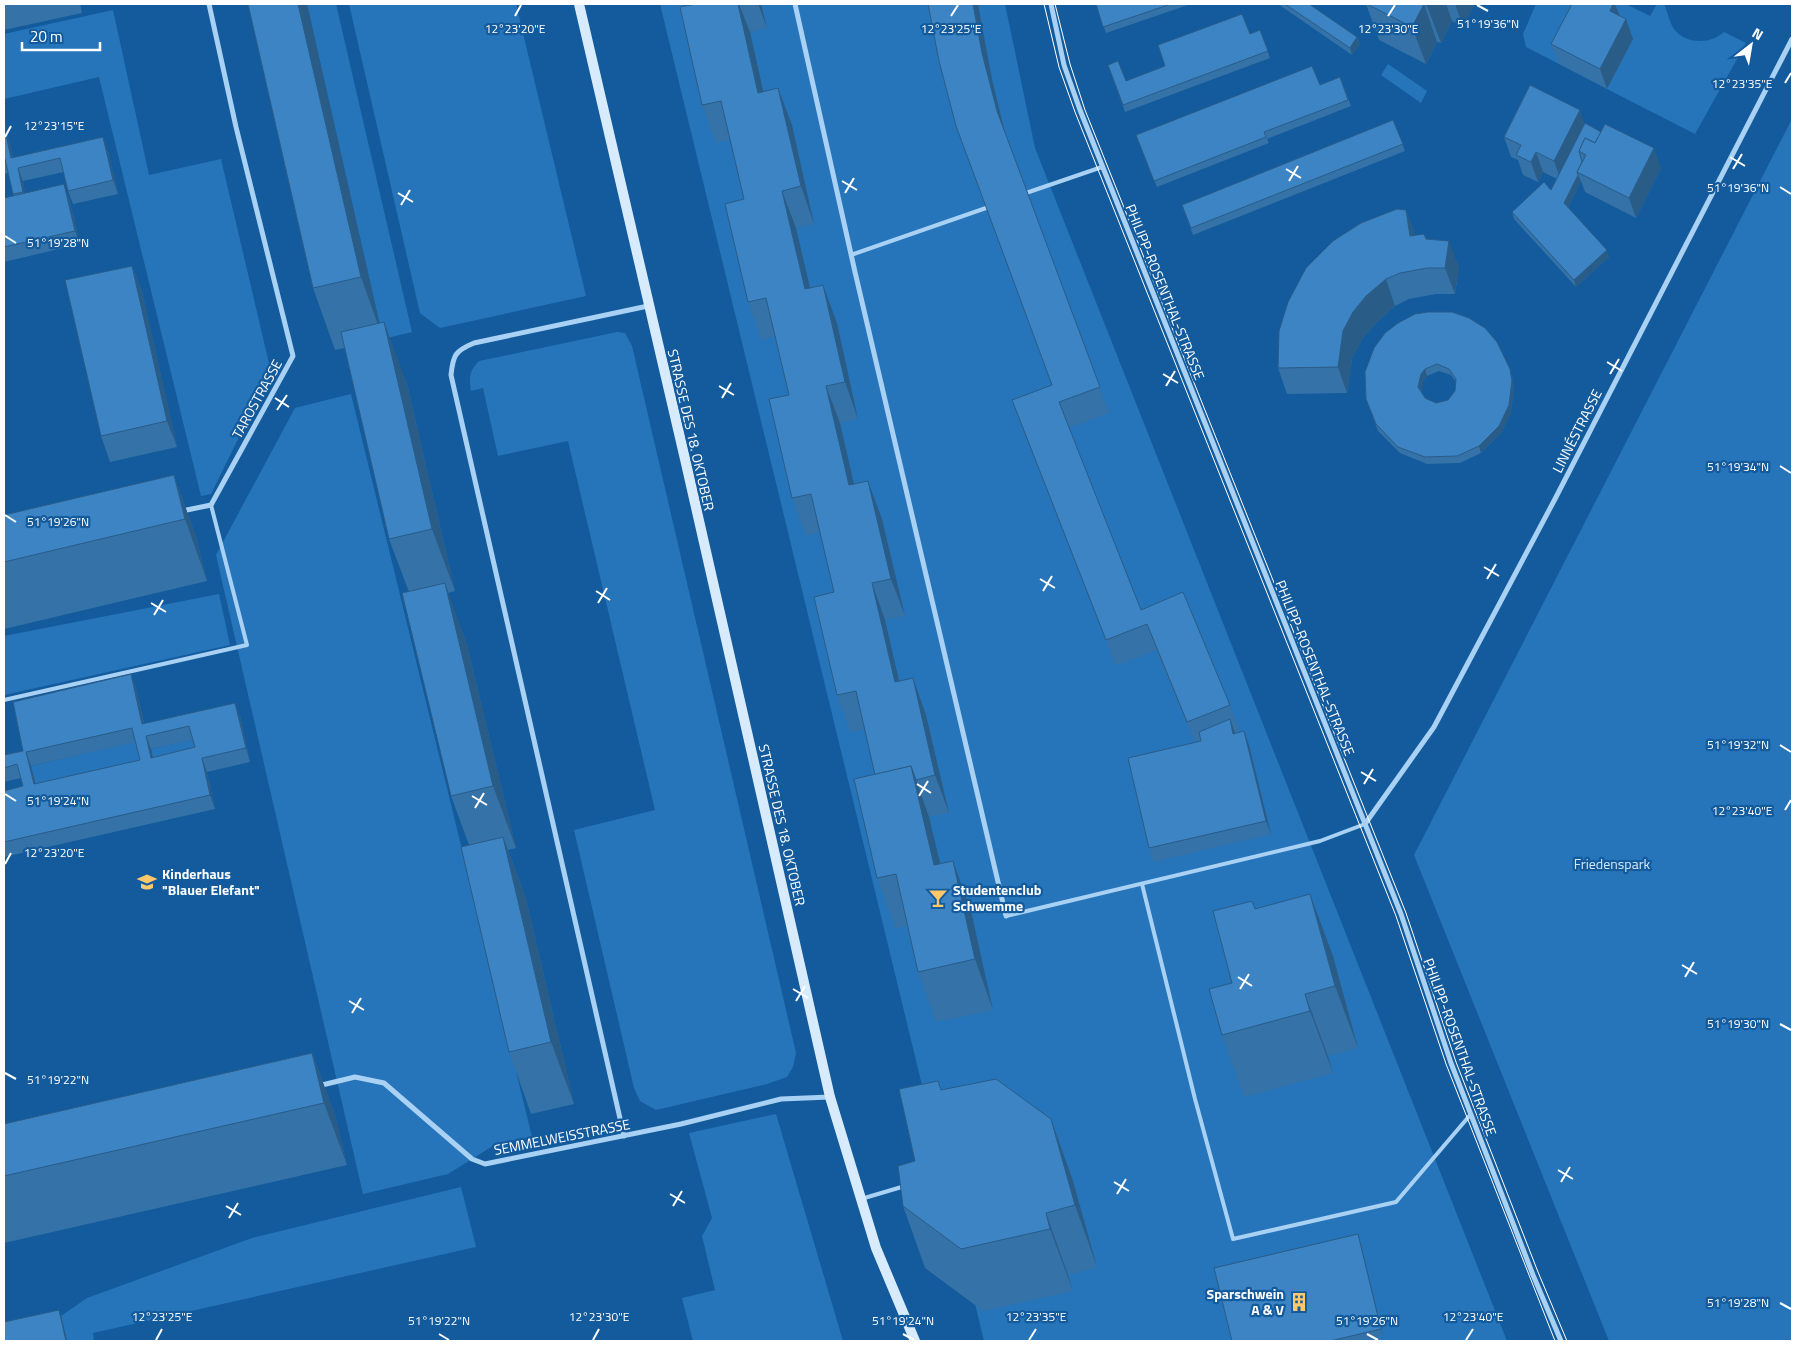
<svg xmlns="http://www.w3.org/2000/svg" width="1796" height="1345" font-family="'Titillium Web',sans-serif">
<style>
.green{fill:#2675ba}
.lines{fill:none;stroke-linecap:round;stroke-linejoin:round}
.service{stroke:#a9d1f4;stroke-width:4}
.minor{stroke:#a9d1f4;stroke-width:5}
.secondary{stroke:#d8ebfd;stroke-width:10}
.tram{stroke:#fff;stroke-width:1}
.wall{fill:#3472a8;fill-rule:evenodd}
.shaded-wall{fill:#2a5c88}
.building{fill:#3c84c3;stroke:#2a5c88;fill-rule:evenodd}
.ticks{fill:none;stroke:#fff;stroke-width:2}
.labels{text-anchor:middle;stroke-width:4.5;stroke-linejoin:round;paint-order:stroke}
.street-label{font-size:14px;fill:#fff;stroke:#135b9c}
.park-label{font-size:14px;fill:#d1e9fd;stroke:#135b9c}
.poi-label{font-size:14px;font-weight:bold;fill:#fff;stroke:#135b9c;text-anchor:start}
.ticks-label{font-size:12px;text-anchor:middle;fill:#fff;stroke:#135b9c;stroke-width:4.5;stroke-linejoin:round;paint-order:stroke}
</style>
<rect width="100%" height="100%" fill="#135b9c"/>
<g class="green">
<polygon points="307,4 336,4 412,332 383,339"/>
<polygon points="349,4 516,4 586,296 440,328 420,313"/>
<polygon points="660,4 1005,4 1035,148 1507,1341 984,1341"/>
<path d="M1536,4H1626L1650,16L1657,4H1664C1668,12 1669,22 1674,29C1686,45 1711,44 1724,32L1746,43L1695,134L1607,89L1584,14L1559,64L1526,47L1523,34Z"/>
<polygon points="113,10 149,175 221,159 271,372 211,494 201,496 99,77 4,99 4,34"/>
<polygon points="1388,64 1427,91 1421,103 1381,75"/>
<polygon points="1792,119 1792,1341 1609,1341 1414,855"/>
<path d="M617,332L625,333L632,346L796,1053L793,1067L787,1077L767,1084L656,1110L640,1101L634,1088L574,830L655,810L568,441L498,456L483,388L471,391C469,377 469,371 479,361Z"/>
<polygon points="351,394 532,1137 496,1144 448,1174 363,1194 216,555 295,408"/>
<polygon points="219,594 230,645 4,695 4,636"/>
<polygon points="194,739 199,761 156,771 151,749"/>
<polygon points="137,741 145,773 39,798 31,766"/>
<polygon points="776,1114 843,1341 693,1341 682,1298 715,1290 702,1236 712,1218 689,1133"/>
<polygon points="461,1187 476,1247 93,1333 94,1341 67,1341 61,1316 87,1298 252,1238"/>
</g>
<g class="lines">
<g class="service">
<polyline points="1026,193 1102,167"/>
<polyline points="851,255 986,208"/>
<polyline points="4,700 247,645 211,505"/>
<polyline points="1142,884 1195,1099 1233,1239 1396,1202 1471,1114"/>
<polyline points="1006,916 1320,841 1365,824"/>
<polyline points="861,1199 905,1186"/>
</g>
<g class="minor">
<polyline points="795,4 855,272 1006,916"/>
<polyline points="1051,4 1064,65 1080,110 1401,914 1451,1063 1533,1275 1561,1341"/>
<polyline points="182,511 211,505 293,356 236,127 209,4"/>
<polyline points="1365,824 1434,727 1555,499 1792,39"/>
<polyline points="318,1086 355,1077 384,1083 472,1159 485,1164 681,1124 781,1099 830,1097"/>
<path d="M624,1136L451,375C453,355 455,351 474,343L648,306"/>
</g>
<polyline class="secondary" points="579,4 685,459 830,1097 876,1248 915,1341"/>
<g class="tram">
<polyline points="1044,4 1059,67 1075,112 1396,916 1446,1064 1555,1341"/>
<polyline points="1055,4 1070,64 1085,110 1406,913 1456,1062 1538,1272 1567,1341"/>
</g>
</g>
<g class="wall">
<polygon points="4,4 80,4 82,13 4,30"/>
<polygon points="248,4 307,4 379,323 407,384 455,591 448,593 467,645 516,848 508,850 526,899 574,1104 531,1114 509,1052 469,845 451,796 409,592 389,539 345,348 335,350 313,288"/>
<polygon points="696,4 761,4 767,28 750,32 763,92 778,88 792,125 814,224 796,228 810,288 837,323 858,419 840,423 854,484 882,519 905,616 885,620 899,681 913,678 926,715 949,813 929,817 940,864 971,911 993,1010 936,1022 918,972 907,926 896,929 877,878 875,775 865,729 851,733 837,695 834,592 820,532 806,536 792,498 789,395 775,336 761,340 748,302 744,199 730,139 716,143 702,105"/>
<polygon points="1096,4 1191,4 1106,33"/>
<polygon points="1278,4 1309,4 1357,37 1360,44 1352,55"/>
<polygon points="1366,4 1475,4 1463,26 1452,21 1441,43 1437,42 1426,64 1379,40"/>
<polygon points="1572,4 1615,4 1620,16 1626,19 1633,39 1607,89 1559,64 1551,44"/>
<polygon points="1260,30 1270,58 1125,112 1108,65 1126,81"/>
<polygon points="1340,77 1351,106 1267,139 1269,143 1157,187 1136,135 1320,85"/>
<polygon points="992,79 1006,135 1109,413 1069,428 1141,610 1230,705 1240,731 1235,733 1249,745 1271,834 1154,862 1149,848 1195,743 1156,650 1116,666 1022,427 1012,400 1052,385"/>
<polygon points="4,119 13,158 108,151 118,194 73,204 68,191 64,172 23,181 25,193 69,198 80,244 4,262 4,198 14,196 8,173 4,174"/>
<polygon points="1393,120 1405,151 1193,235 1182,205"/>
<polygon points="1585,123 1661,168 1636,218 1585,192 1581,181 1568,208 1609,257 1576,287 1514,219 1512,212 1551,190 1557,179 1543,172 1538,182 1523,175 1518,160 1511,157 1504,137"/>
<polygon points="1406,210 1415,235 1426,239 1459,267 1455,294 1436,294 1409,299 1395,306 1376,323 1363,338 1352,358 1347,393 1287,394 1278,368"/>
<polygon points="132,266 142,292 177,447 110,462 101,436"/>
<path d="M1398,323L1512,376L1514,388L1511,412L1501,433L1481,453L1460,463L1427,464L1400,453L1378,431L1366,399ZM1439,371L1451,375L1456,382L1455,391L1448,400L1436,403L1425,398L1421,392L1423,381L1427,376Z"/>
<polygon points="174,475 196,537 207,581 4,629 4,515"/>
<path d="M131,674L136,688L144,723L240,716L250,762L207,772L215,809L4,857V791L23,786L21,778L4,782V755L23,751ZM193,740L195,747L153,757L151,749ZM136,742L140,760L36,784L31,766Z"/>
<polygon points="1255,909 1333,956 1358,1048 1328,1056 1333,1073 1244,1097 1222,1035 1232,983"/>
<polygon points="312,1053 335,1115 347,1165 4,1243 4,1124"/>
<polygon points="941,1090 1051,1119 1073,1181 1097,1267 1068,1275 1073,1291 983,1311 925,1268 903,1206 915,1161"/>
<polygon points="1360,1241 1383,1336 1361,1341 1232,1341"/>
</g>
<g class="shaded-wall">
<polygon points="298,4 307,4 383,339 361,277"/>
<polygon points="738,4 739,4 750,32 772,130 758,93"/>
<polygon points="758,4 761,4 767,28"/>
<polygon points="973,4 978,4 992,79 1006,137 997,111 982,53"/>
<polygon points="1424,4 1437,42 1426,64 1412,27"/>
<polygon points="1429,4 1446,4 1452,21 1441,43 1427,6"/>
<polygon points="1455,4 1475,4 1463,26"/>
<polygon points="1613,4 1615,4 1622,21 1610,11"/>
<polygon points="1626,19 1633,39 1607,89 1600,69"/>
<polygon points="1357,37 1360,44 1352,55 1350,48"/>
<polygon points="778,88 792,125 814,224 801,186"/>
<polygon points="1580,110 1587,130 1561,181 1554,161"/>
<polygon points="4,119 16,172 11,158 4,126"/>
<polygon points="103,137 108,151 118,194 113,180"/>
<polygon points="1654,148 1661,168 1636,218 1629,198"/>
<polygon points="1536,152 1543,172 1538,182 1531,162"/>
<polygon points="18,168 23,181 28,205 23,192"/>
<polygon points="1578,175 1581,181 1567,210 1564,203"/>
<polygon points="64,184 69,198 80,244 75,231"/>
<polygon points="782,191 796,228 819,326 805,289"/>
<polygon points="1406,210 1416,237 1410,236"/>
<polygon points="1449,241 1459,267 1455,294 1445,268"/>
<polygon points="1607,250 1609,257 1576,287 1574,280"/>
<polygon points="132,266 142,292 177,447 167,421"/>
<polygon points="1386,279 1395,306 1376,323 1363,338 1352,358 1347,393 1338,367 1343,331 1353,312 1366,296"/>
<polygon points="823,285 837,323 858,419 845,382"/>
<polygon points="384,322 407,384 455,591 432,529"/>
<polygon points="1425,369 1427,376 1423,381 1421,394 1418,387 1421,374"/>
<polygon points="1510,369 1512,376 1514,388 1511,412 1501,433 1481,453 1479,446"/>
<polygon points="826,386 840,423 863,523 849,485"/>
<polygon points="174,475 196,537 207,581 185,519"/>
<polygon points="868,481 882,519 905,616 891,579"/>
<polygon points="445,583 467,645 516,848 493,786"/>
<polygon points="872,583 885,620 908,719 895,682"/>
<polygon points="131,674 136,688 147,737 142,724"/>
<polygon points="913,678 926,715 949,813 935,775"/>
<polygon points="235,703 240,716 250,762 246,748"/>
<polygon points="1230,719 1235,733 1238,747 1233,734"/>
<polygon points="1244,731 1249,745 1271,834 1266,821"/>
<polygon points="146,736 151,749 156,771 151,758"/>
<polygon points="26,752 31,766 39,798 34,784"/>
<polygon points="202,758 207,772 215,809 210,795"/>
<polygon points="911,766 929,817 953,916 934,865"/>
<polygon points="503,837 526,899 574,1104 551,1042"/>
<polygon points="953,861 971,911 993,1010 975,959"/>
<polygon points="1310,894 1333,956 1358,1048 1335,986"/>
<polygon points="1305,994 1328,1056 1333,1073 1310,1011"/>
<polygon points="312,1053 335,1115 347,1165 324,1103"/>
<polygon points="1051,1119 1073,1181 1097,1267 1075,1205"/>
<polygon points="1046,1213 1068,1275 1073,1291 1050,1229"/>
<polygon points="1358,1234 1360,1241 1383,1336 1381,1329"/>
<polygon points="59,1310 61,1316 67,1341 66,1341"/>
</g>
<g class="building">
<polygon points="248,4 298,4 361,277 313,288"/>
<polygon points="696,4 738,4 758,93 778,88 801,186 782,191 805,289 823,285 845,382 826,386 849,485 868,481 891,579 872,583 895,682 913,678 935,775 916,780 911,766 875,775 856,691 837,695 814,597 834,592 811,494 792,498 769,399 789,395 766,298 748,302 725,204 744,199 721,101 702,105 680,7"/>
<polygon points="928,4 973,4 982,53 997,111 1100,387 1059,402 1141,610 1183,592 1230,705 1187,722 1147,624 1106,640 1012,400 1052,385 956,126 939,61"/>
<polygon points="1096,4 1171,4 1103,27"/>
<polygon points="1285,4 1309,4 1357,37 1350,48"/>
<polygon points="1367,4 1429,4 1427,6 1424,4 1412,27"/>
<polygon points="1572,4 1613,4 1610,11 1626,19 1600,69 1551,44"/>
<polygon points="1242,14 1250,34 1260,30 1268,51 1123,105 1108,65 1118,61 1126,81 1165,66 1158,45"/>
<polygon points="1312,66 1320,85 1340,77 1348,100 1264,132 1266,137 1154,181 1136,135"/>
<polygon points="1530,85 1580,110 1554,161 1536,152 1531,162 1516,155 1521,145 1504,137"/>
<polygon points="1393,120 1403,144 1191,228 1182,205"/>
<polygon points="1585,123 1601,132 1595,143 1585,138 1579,151 1582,162 1577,172 1578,175 1564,203 1607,250 1574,280 1512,212 1544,182 1551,190"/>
<polygon points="1605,124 1654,148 1629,198 1577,172 1586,155 1579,151 1585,138 1595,143"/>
<polygon points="4,126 11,158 103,137 113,180 68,191 60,158 18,168 23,192 13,194 5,159 4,159"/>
<polygon points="64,184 75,231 4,247 4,198"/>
<polygon points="1397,209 1406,210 1410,236 1424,234 1426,239 1449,241 1445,268 1427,268 1400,273 1386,279 1366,296 1353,312 1343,331 1338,367 1278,368 1279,331 1288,302 1306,268 1333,241 1361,223"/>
<polygon points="132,266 167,421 101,436 65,280"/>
<path d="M1428,312H1452L1469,318L1485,328L1497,342L1510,369L1512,381L1509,405L1499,426L1479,446L1457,456L1425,457L1398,447L1376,424L1366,399L1365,372L1374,348L1385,333L1398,323L1415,314ZM1437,364L1449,369L1456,379L1455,391L1448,400L1436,403L1425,398L1418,387L1421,374L1425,369Z"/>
<polygon points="384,322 432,529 389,539 341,332"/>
<polygon points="174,475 185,519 4,562 4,515"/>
<polygon points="445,583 493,786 451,796 402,593"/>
<path d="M131,674L142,724L235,703L246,748L202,758L210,795L4,842V791L23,786L17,764L4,768V755L23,751L13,702ZM189,726L195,747L151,758L146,736ZM132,728L140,760L34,784L26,752Z"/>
<polygon points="1230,719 1233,734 1244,731 1266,821 1149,848 1128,758 1201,741 1199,732"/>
<polygon points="911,766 934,865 953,861 975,959 918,972 896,874 877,878 854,779"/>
<polygon points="503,837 551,1042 509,1052 461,847"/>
<polygon points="1310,894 1335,986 1305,994 1310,1011 1222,1035 1209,989 1232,983 1213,911 1252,901 1255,909"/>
<polygon points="312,1053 324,1103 4,1176 4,1124"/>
<polygon points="996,1079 1051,1119 1075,1205 1046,1213 1050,1229 961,1249 903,1206 898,1166 915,1161 899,1089 938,1081 941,1090"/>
<polygon points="1358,1234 1381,1329 1330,1341 1232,1341 1214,1268"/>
<polygon points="59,1310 66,1341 4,1341 4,1322"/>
</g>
<path class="ticks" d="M1477,5L1488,11M515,16L521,5M951,16L958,5M1388,16L1395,5M1785,83L1791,73M5,137L11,126M1730,157L1745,166M1286,169L1301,178M1733,169L1742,154M842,181L857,190M1289,181L1298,166M1780,187L1791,194M398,193L413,202M845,193L854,178M401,205L410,190M5,236L16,243M1607,362L1622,371M1163,374L1178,383M1610,374L1619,359M719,386L734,395M1166,386L1175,371M275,398L289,407M722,398L731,383M277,410L287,395M1780,466L1791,473M5,515L16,522M1484,567L1499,576M1040,579L1055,588M1487,579L1496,564M596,591L610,600M1043,591L1052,576M151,603L166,612M598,603L607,588M154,615L163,600M1780,745L1791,752M1361,772L1376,781M917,784L931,793M1364,784L1373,769M5,794L16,801M472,796L487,805M919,796L928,781M475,808L484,793M1785,810L1791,800M5,864L11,853M1682,965L1697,974M1238,977L1252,986M1685,977L1694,962M793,989L808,998M1240,989L1249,974M349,1001L364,1010M796,1001L805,986M352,1013L361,998M1780,1024L1791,1030M5,1073L16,1079M1558,1170L1573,1179M1114,1182L1129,1191M1561,1182L1570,1167M670,1194L685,1203M1117,1194L1126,1179M226,1206L241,1215M673,1206L682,1191M229,1218L238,1203M1780,1303L1791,1309M439,1334L449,1340M903,1334L914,1340M1367,1334L1378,1340M156,1340L162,1329M593,1340L599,1329M1029,1340L1036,1329M1466,1340L1473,1329"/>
<defs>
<g id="school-bare" transform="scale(1.5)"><path d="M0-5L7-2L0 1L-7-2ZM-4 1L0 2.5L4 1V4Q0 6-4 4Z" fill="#ffc86b" stroke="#135b9c" stroke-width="2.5" paint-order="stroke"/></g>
<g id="bar-bare" transform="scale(1.5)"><path d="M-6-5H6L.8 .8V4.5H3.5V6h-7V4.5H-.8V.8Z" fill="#ffc86b" stroke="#135b9c" stroke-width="2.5" paint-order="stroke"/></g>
<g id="building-bare" transform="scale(1.5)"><path d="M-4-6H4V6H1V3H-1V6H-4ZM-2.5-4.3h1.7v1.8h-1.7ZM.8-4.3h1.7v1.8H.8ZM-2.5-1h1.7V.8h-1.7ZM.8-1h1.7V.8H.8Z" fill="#ffc86b" stroke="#135b9c" stroke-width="2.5" paint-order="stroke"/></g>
</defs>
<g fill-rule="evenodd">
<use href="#school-bare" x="147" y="882"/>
<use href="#bar-bare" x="938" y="898"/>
<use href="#building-bare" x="1299" y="1302"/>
</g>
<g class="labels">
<g class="street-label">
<text transform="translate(1165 292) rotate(68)" y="5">PHILIPP-ROSENTHAL-STRASSE</text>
<text transform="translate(257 399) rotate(-61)" y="5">TAROSTRASSE</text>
<text transform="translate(691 430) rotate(77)" y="5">STRASSE DES 18. OKTOBER</text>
<text transform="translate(1577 431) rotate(-63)" y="5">LINNÉSTRASSE</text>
<text transform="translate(1315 668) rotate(68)" y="5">PHILIPP-ROSENTHAL-STRASSE</text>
<text transform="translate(782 825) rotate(77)" y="5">STRASSE DES 18. OKTOBER</text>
<text transform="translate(1460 1047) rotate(70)" y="5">PHILIPP-ROSENTHAL-STRASSE</text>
<text transform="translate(562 1137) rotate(-11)" y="5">SEMMELWEISSTRASSE</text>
</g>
<g class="park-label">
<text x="1612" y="869">Friedenspark</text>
</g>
<g class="poi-label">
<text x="162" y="879">Kinderhaus<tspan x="162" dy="16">"Blauer Elefant"</tspan></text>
<text x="953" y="895">Studentenclub<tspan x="953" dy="16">Schwemme</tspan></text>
<text x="1284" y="1299" text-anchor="end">Sparschwein<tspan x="1284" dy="16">A &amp; V</tspan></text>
</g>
</g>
<g class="ticks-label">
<text x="1488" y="28">51°19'36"N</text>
<text x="515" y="33">12°23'20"E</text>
<text x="951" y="33">12°23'25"E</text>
<text x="1388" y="33">12°23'30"E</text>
<text x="1742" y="88">12°23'35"E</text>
<text x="54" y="130">12°23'15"E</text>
<text x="1738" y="192">51°19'36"N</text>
<text x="58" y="247">51°19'28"N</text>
<text x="1738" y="471">51°19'34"N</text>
<text x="58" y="526">51°19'26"N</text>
<text x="1738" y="749">51°19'32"N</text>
<text x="58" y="805">51°19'24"N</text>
<text x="1742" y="815">12°23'40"E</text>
<text x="54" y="857">12°23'20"E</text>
<text x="1738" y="1028">51°19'30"N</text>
<text x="58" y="1084">51°19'22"N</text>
<text x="1738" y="1307">51°19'28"N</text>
<text x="162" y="1321">12°23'25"E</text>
<text x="599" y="1321">12°23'30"E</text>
<text x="1036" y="1321">12°23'35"E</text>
<text x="1473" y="1321">12°23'40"E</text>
<text x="439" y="1325">51°19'22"N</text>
<text x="903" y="1325">51°19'24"N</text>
<text x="1367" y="1325">51°19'26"N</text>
</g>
<rect width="1796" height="1345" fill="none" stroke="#ffffff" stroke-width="10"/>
<g transform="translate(1751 45) rotate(31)" stroke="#135b9c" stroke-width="4" paint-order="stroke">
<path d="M0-4L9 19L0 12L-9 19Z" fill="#ffffff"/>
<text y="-8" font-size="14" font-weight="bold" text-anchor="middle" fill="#ffffff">N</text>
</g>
<path d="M22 42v8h78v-8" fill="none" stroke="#ffffff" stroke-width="2.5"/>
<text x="30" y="42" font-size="15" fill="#ffffff" stroke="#135b9c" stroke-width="4" paint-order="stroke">20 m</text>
</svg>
